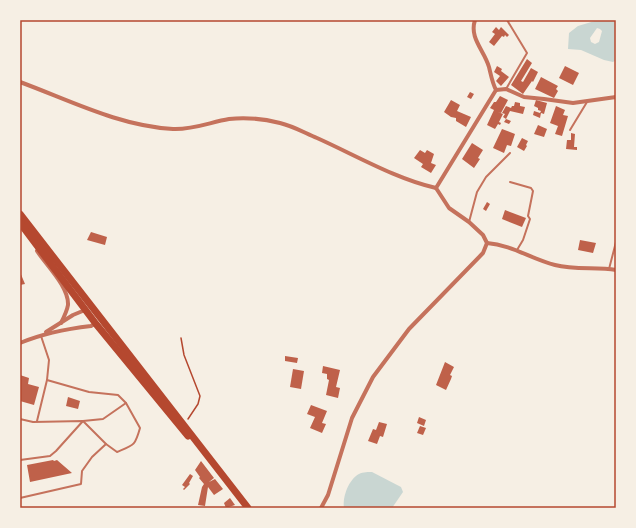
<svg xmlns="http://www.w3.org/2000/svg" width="636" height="528" font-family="'Space Grotesk',sans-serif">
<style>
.water{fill:#c9d6d2;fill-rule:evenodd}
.building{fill:#bf614a}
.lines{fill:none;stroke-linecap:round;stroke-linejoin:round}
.path{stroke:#b5482f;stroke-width:1.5}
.service{stroke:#c5725c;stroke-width:2}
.minor{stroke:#c5725c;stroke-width:4}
.primary{stroke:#b5482f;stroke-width:7}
.neatline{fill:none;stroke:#b5482f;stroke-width:1.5}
</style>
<rect width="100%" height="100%" fill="#f6efe4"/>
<g class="water">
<path d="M598,20H616V60L613,62L604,60L581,50L568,49L569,33L578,26ZM597,28L600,29L602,31L599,42L595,44L591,42L590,38Z"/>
<path d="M372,472L401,487L403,492L392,508H344C342,497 349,479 359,474C363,472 369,472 372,472Z"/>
</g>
<g class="building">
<polygon points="496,27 499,30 501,27 509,35 507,37 505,35 504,37 502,36 494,46 489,42 495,34 492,32"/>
<polygon points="527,59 532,63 521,81 523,82 531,68 538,72 533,82 532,81 523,94 511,85"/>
<polygon points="497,66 502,69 501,71 509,77 501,86 496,81 500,76 494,72"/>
<polygon points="565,66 579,73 573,85 559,78"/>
<polygon points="541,77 558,86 556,89 558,91 554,98 535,89"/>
<polygon points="470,92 474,94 471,99 467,97"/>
<polygon points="500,96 508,100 501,113 498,112 503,114 499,122 501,123 500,125 498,124 495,129 487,125 494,110 490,108 494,102 496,102"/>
<polygon points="451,100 460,105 457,111 471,117 466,127 456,121 456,118 451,117 444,112"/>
<polygon points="536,100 547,103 544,114 541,113 540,118 533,115 534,111 540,113 541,111 538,110 538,108 534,106"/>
<polygon points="515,102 520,103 520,106 525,107 523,114 510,111 506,119 511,121 509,124 504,122 506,119 503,117 505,114 502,113 506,106 511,108 512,106 514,106"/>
<polygon points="556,106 565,110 563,115 568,116 562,136 555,134 558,126 550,123"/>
<polygon points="538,125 547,129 544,137 534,134"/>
<polygon points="502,129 515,134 511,146 507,145 504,153 493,148"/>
<polygon points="571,133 575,134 574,147 577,147 577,150 566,149 567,140 571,140"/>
<polygon points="522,138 528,141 526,145 527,146 524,151 517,147"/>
<polygon points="472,143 483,150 478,158 480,159 474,168 462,159"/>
<polygon points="420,150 425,153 427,150 434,154 431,163 436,165 431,173 421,167 423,164 414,158"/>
<polygon points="487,202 490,204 486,211 483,209"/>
<polygon points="505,210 526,218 522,227 502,219"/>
<polygon points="91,232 107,237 105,245 87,240"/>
<polygon points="580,240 596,243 593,253 578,250"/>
<polygon points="20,272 25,284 20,285"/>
<polygon points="285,356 298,358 297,363 285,361"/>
<polygon points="445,362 454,367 450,375 452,376 451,379 446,390 436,385"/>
<polygon points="323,366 340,370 336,387 340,388 338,398 326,395 329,380 327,379 327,374 322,373"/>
<polygon points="293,369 304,371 301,389 290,387"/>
<polygon points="20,375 29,378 28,384 39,387 34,405 20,401"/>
<polygon points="68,397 80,401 78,409 66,406"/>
<polygon points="311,405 327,411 322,423 326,424 322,433 310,428 315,417 307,414"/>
<polygon points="419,417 426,420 424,426 417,423"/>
<polygon points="379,422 387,424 383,437 380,436 377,444 368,441 373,429 376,430"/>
<polygon points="420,426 426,428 423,435 417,433"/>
<polygon points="53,460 54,461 57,460 72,473 30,482 27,465"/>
<polygon points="201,461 214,478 209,482 215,479 223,489 214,495 208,487 205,506 198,505 202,487 204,484 199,478 200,477 195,470"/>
<polygon points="190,474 193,476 189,483 190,484 184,490 183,489 185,487 182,485"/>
<polygon points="230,498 235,505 226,508 224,503"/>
</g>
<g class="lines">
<polyline class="path" points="181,338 184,355 200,396 198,404 188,419"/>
<g class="service">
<polyline points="506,89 527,53 507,20"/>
<polyline points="570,130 587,102"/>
<polyline points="510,182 531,188 533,191 528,216 530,219 523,240 517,250"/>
<polyline points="469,222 477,192 486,177 510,153"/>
<polyline points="609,269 616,242"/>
<path d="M47,380L89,392L118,395L126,403L140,428C135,446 134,445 117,452L106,444"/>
<polyline points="20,419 33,422 83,421 106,444 92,457 82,471 81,484 20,498"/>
<polyline points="37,421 47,380 49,360 41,336"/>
<polyline points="20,460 50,456 56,451 83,421 103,419 126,403"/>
</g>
<g class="minor">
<path d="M20,82C69,100 119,126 173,129C192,130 211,122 229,119C246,117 264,119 280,123C293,126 305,133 317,138C355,155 396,179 436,188"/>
<polyline points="496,90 506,89 524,97 544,99 573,103 616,97"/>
<path d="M487,243C512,245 531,259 555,265C574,270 596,267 616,270"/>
<path d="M37,251C47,266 69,287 68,305C67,311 64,317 61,323"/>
<polyline points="46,332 73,315 85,310 87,311"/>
<path d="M20,343C44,333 65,329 91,326L96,323"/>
<path d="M321,508L328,495L352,418L373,377L409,329L483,253L487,243L483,235L469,222L449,208L436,188L496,90C492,82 491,75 489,67C484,50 469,38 475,20"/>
</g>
<g class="primary">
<polyline points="20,214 248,508"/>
<polyline points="20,223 96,324 188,436"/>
</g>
</g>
<rect width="636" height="528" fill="none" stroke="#f6efe4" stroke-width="42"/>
<rect x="21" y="21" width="594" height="486" class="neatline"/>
</svg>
